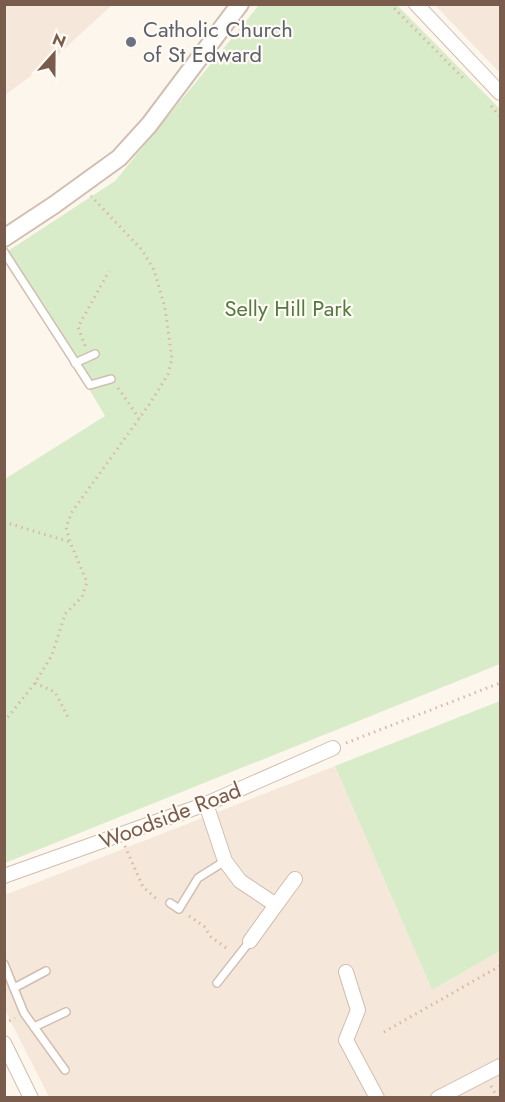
<svg xmlns="http://www.w3.org/2000/svg" width="505" height="1102" font-family="Jost,sans-serif">
<style>
.residential{fill:#f5e8da}
.green{fill:#d8ecc9}
.lines{fill:none;stroke-linecap:round;stroke-linejoin:round}
.service-casing{stroke:#d1beb0;stroke-width:10}
.minor-casing{stroke:#d1beb0;stroke-width:16}
.tertiary-casing{stroke:#d1beb0;stroke-width:20}
.path{stroke:#d9b8a5;stroke-width:3;stroke-dasharray:1.5 4.5;stroke-linecap:butt}
.service{stroke:#fff;stroke-width:7}
.minor{stroke:#fff;stroke-width:14}
.tertiary{stroke:#fff;stroke-width:16}
.worship-dot{fill:#6b7280;stroke:#fffaf3;stroke-width:2}
.labels{text-anchor:middle;stroke-width:4.5;stroke-linejoin:round;paint-order:stroke}
.worship-label{font-size:22px;fill:#5b616d;stroke:#fffaf3;text-anchor:start}
.park-label{font-size:22px;fill:#537a41;stroke:#fffaf3}
.street-label{font-size:22px;fill:#7a5c4d;stroke:#fffaf3}
</style>
<rect width="100%" height="100%" fill="#fdf6ec"/>
<g class="residential">
<polygon points="5,4 112,4 112,5 51,61 5,95"/>
<polygon points="435,5 500,5 500,73"/>
<polygon points="335,766 432,990 500,951 500,1097 49,1097 5,1010 5,895"/>
</g>
<g class="green">
<polygon points="259,5 397,5 500,109 500,664 5,863 5,479 105,416 8,251 115,181"/>
<polygon points="500,701 500,951 432,990 335,766"/>
</g>
<g class="lines">
<g class="service-casing">
<g id="service">
<polyline points="4,252 90,385 111,379"/>
<polyline points="75,363 95,354"/>
<polyline points="170,903 179,909 198,878 225,861"/>
<polyline points="4,964 24,1013 65,1070"/>
<polyline points="217,983 250,941"/>
<polyline points="14,988 46,971"/>
<polyline points="34,1027 66,1012"/>
</g>
</g>
<g class="minor-casing">
<g id="minor">
<polyline points="416,4 500,93"/>
<polyline points="206,804 225,861 240,881 276,905 295,879"/>
<polyline points="4,876 206,804 333,748"/>
<polyline points="250,941 276,905"/>
<polyline points="346,972 358,1010 346,1040 377,1098"/>
<polyline points="4,1043 31,1098"/>
<polyline points="438,1098 500,1066"/>
</g>
</g>
<g class="tertiary-casing">
<polyline id="tertiary" points="4,238 54,205 119,158 149,125 240,4"/>
</g>
<g class="path">
<polyline points="390,4 465,80"/>
<polyline points="491,106 500,116"/>
<polyline points="85,346 78,327 109,271"/>
<polyline points="118,388 139,418"/>
<polyline points="4,522 70,542"/>
<polyline points="35,683 55,692 68,717"/>
<polyline points="4,722 35,683 52,655 65,614 82,597 87,582 70,542 66,527 72,512 151,402 168,374 172,359 165,308 154,270 142,250 91,196"/>
<polyline points="346,743 500,683"/>
<polyline points="125,846 143,887 159,901"/>
<polyline points="189,916 204,926 211,937 229,950"/>
<polyline points="4,1024 15,1018"/>
<polyline points="384,1032 500,966"/>
<polyline points="491,1086 498,1098"/>
</g>
<use href="#service" class="service"/>
<use href="#minor" class="minor"/>
<use href="#tertiary" class="tertiary"/>
</g>
<circle class="worship-dot" cx="131" cy="42" r="6"/>
<g class="labels">
<g class="worship-label">
<text x="143" y="37">Catholic Church<tspan x="143" dy="25">of St Edward</tspan></text>
</g>
<g class="park-label">
<text x="288" y="316">Selly Hill Park</text>
</g>
<g class="street-label">
<text transform="translate(170 815) rotate(-21)" y="8">Woodside Road</text>
</g>
</g>
<rect width="505" height="1102" fill="none" stroke="#7a5c4d" stroke-width="12"/>
<g transform="translate(54 54) rotate(21)" stroke="#fffaf3" stroke-width="4.5" paint-order="stroke">
<path d="M0-4.5L10 22L0 15L-10 22Z" fill="#7a5c4d"/>
<text y="-9" font-size="16" font-weight="bold" text-anchor="middle" fill="#7a5c4d">N</text>
</g>
</svg>
